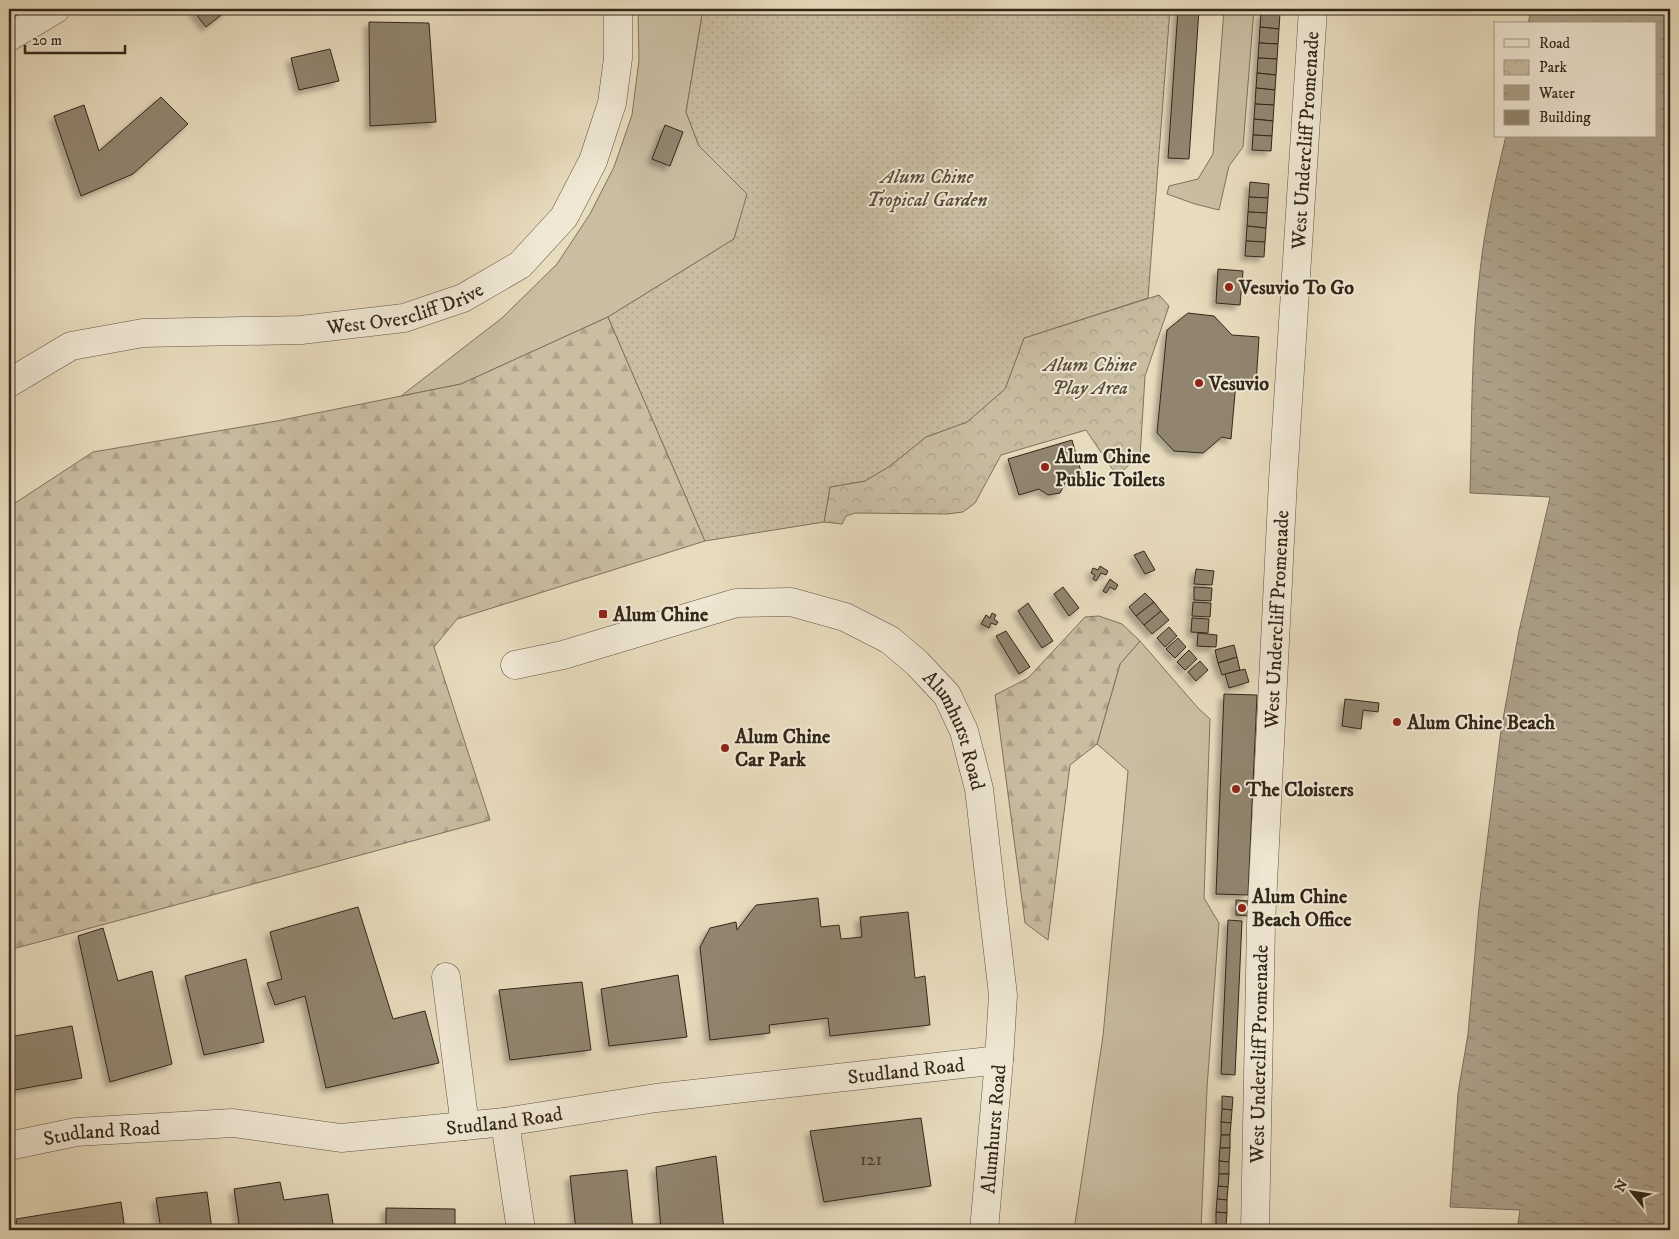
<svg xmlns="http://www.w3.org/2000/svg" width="1679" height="1239" font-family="'IM FELL DW Pica',serif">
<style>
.grass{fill:#c9bda2;stroke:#7e725e}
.forest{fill:url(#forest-firs);stroke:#7e725e}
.park{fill:url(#park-crowns);stroke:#7e725e}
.garden{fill:url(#garden-dots);stroke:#7e725e}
.water{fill:url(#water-ripples);stroke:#7a6e5b}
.building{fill:#91856f;stroke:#32271a;filter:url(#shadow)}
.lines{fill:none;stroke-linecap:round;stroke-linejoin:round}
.minor-casing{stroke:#605443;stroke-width:29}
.minor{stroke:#f0e8d5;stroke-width:28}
.poi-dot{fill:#8f2418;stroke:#f0e8d5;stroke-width:2}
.labels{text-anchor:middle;stroke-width:4;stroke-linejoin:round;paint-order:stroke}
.number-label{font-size:18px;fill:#4a3e2f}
.street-label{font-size:20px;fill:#32271a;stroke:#f0e8d5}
.park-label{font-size:20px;font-style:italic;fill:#584c3c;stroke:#f0e8d5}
.poi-label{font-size:20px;font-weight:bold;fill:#32271a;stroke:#f0e8d5;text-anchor:start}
</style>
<defs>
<pattern id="forest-firs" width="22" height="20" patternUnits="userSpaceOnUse" patternTransform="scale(1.25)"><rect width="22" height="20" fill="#c9bda2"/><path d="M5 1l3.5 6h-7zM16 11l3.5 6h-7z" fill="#ada28b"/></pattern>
<pattern id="park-crowns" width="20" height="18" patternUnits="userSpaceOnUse" patternTransform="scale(1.25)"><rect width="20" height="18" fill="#c9bda2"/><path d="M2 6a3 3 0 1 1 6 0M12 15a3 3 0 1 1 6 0" fill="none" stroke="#ada28b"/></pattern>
<pattern id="garden-dots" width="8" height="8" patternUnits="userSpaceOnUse" patternTransform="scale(1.25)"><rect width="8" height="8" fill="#c9bda2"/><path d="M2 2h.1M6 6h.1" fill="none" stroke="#ada28b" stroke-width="1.8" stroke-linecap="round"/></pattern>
<pattern id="water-ripples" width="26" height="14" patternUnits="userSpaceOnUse" patternTransform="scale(1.25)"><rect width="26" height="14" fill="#aa9e86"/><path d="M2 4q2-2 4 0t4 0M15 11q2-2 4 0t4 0" fill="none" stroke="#8b816d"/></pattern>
<filter id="shadow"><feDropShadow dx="-4.5" dy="4.5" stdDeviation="2.5" flood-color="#0004"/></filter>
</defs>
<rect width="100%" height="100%" fill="#e8dcbe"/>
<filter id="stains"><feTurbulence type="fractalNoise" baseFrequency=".004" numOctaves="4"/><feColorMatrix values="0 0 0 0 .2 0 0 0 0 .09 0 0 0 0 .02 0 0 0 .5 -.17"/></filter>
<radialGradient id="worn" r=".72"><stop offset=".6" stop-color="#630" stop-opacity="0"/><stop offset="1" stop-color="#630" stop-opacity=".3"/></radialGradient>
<g class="grass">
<polygon points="638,9 703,9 686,112 699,146 748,194 734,239 608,317 461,384 401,396 502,318 557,264 590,214 614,167 632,115 639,60"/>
<polygon points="1224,9 1254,9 1243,147 1229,166 1219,210 1195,204 1167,194 1169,186 1198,179 1213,154"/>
<polygon points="1140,641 1198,708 1210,719 1204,898 1219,923 1207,1088 1201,1230 1074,1230 1103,1036 1128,771 1097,744 1120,664"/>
</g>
<g class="forest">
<polygon points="608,317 705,541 457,619 434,647 490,820 9,950 9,507 93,452 277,421 461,384"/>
<polygon points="1099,616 1122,624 1140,641 1120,664 1097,744 1070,765 1048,940 1025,923 995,695 1028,678 1085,617"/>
</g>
<polygon class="park" points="1159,295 1169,306 1145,376 1140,457 1130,464 1117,476 1086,430 1001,455 975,503 963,512 947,514 855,513 846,516 842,524 824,522 830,487 865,481 890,466 926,437 967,422 1005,389 1024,338"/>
<polygon class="garden" points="703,9 1170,9 1148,298 1024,338 1005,389 967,422 926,437 890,466 865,481 830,487 824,522 705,541 608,317 734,239 747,194 699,146 686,112"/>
<path class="water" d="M1531,9H1670V1230H1517L1520,1210L1450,1207L1458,1093L1468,1034L1479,907L1501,730L1519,631L1550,497L1470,493C1472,419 1471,345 1480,271C1485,226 1495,181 1506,136H1655V24H1528Z"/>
<g class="building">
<polygon points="192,9 229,9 206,27"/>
<polygon points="1178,9 1199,9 1189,159 1168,158"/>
<polygon points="1261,12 1280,13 1279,29 1260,27"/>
<polygon points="369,22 429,23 436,122 370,126"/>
<polygon points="1260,27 1279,29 1278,44 1259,43"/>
<polygon points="1259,43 1278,44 1277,59 1258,58"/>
<polygon points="330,49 339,81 299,90 291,58"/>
<polygon points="1258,58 1277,59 1276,75 1257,73"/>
<polygon points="1257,73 1276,75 1275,90 1256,88"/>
<polygon points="1256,88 1275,90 1274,105 1255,104"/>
<polygon points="161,97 188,124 133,174 81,196 54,116 84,105 99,151"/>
<polygon points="1255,104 1274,105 1273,121 1254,119"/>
<polygon points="1254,119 1273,121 1272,136 1253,135"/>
<polygon points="665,125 683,132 670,166 652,159"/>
<polygon points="1253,135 1272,136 1271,151 1252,150"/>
<polygon points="1250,182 1269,184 1268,198 1249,197"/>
<polygon points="1249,197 1268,198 1267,213 1248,212"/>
<polygon points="1248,212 1267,213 1266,228 1247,226"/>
<polygon points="1247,226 1266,228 1265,242 1246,241"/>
<polygon points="1246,241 1265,242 1264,257 1245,256"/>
<polygon points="1218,269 1243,271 1240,305 1216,303"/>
<polygon points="1188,313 1214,316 1232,335 1259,337 1256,384 1236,382 1231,439 1222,437 1203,453 1174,451 1157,433 1167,330"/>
<polygon points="1072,440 1082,475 1066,481 1060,493 1048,495 1039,489 1019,495 1008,459"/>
<polygon points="1144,551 1155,570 1145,574 1134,555"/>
<polygon points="1100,566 1108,571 1106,575 1101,573 1096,581 1093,579 1095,575 1091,573 1093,568 1098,570"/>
<polygon points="1196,569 1214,571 1212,585 1194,584"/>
<polygon points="1110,579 1118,585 1115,590 1110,587 1106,593 1103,591"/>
<polygon points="1063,587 1079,608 1069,616 1054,594"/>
<polygon points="1194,587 1212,588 1211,601 1194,600"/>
<polygon points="1145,593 1154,602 1136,616 1129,607"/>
<polygon points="1154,602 1161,611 1144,625 1136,616"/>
<polygon points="1193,602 1211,603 1210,617 1192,616"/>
<polygon points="1028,603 1053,641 1042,648 1018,611"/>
<polygon points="1161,611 1169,620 1152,634 1144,625"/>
<polygon points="992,613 996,615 994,619 998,622 996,625 991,623 989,628 981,624 986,615 990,618"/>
<polygon points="1192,618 1209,619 1208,633 1191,632"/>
<polygon points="1169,627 1177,636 1165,647 1157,638"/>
<polygon points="1006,631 1030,667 1019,674 996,636"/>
<polygon points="1198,633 1217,635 1216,647 1197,646"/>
<polygon points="1178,638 1186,647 1175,658 1166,649"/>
<polygon points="1234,645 1237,657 1218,663 1215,650"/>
<polygon points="1189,650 1197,659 1185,670 1177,662"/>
<polygon points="1237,657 1240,670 1222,675 1218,663"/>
<polygon points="1200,661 1208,670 1196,681 1188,672"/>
<polygon points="1245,669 1249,682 1229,688 1225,674"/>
<polygon points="1224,694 1257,695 1248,895 1216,894"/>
<polygon points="1345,699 1379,703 1378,712 1363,710 1361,729 1342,726"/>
<polygon points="818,898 821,927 839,925 841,939 862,937 860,917 908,912 915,978 925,976 930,1025 830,1036 828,1018 769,1025 770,1033 710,1040 700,947 710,928 736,922 737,930 756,905"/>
<polygon points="1236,900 1249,901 1248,916 1236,915"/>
<polygon points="358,907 393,1019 425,1011 439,1063 326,1088 305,996 275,1005 267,983 282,979 270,932"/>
<polygon points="1228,920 1242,921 1235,1075 1221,1074"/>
<polygon points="103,928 118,981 152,971 172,1064 110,1082 78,936"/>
<polygon points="246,959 264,1042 204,1055 185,976"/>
<polygon points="678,975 687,1037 609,1046 601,989"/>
<polygon points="582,982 591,1050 510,1060 499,990"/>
<polygon points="72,1026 82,1078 9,1091 9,1037"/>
<polygon points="1222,1096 1233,1097 1232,1110 1222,1109"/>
<polygon points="1222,1109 1232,1110 1231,1123 1221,1122"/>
<polygon points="921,1118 931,1186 824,1202 810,1131"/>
<polygon points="1221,1122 1231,1123 1230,1135 1221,1135"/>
<polygon points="1221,1135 1230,1135 1230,1148 1220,1148"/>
<polygon points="1220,1148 1230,1148 1229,1162 1219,1161"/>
<polygon points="716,1156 724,1230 661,1230 656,1167"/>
<polygon points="1219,1161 1229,1162 1229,1174 1219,1174"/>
<polygon points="627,1170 633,1230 576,1230 570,1176"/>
<polygon points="1219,1174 1229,1174 1228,1187 1218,1186"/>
<polygon points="280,1182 284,1200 328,1194 334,1230 240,1230 234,1189"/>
<polygon points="1218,1186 1228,1187 1227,1200 1217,1199"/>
<polygon points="207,1192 212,1230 161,1230 156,1198"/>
<polygon points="1217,1199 1227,1200 1227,1213 1216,1212"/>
<polygon points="121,1202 125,1230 18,1230 16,1219"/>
<polygon points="386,1208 455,1209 455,1230 386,1230"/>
<polygon points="1216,1212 1227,1213 1226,1225 1216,1225"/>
</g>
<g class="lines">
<g class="minor-casing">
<g id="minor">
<polyline points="9,37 56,9"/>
<path id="s1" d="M9,383L71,346L143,333L301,330L404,318L463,298L520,265L564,217L593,161L612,103L618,58V9"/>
<path id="s2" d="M515,665L563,655L736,603L791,602L845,617L890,640L917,663L947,695L964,731L979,789L1003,995L999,1060L984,1230"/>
<polyline points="446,977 465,1126"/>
<polyline points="505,1122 521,1230"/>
<path id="s3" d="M9,1146L76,1132L233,1123L341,1138L505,1122L656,1098L999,1060"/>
<path id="s4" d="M1255,1230L1261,924L1283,480L1313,9"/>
</g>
</g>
<use href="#minor" class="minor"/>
</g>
<g class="poi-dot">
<circle cx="1229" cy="287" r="5"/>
<circle cx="1199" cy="383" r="5"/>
<circle cx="1045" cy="467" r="5"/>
<rect x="598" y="609" width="10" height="10" rx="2.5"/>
<circle cx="1397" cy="722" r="5"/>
<circle cx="725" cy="748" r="5"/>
<circle cx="1236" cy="789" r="5"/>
<circle cx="1242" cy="908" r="5"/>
</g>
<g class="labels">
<g class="number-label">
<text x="871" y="1165">121</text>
</g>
<g class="street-label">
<text dy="7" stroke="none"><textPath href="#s4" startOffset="1091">West Undercliff Promenade</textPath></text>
<text dy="7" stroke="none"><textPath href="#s1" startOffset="410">West Overcliff Drive</textPath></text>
<text dy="7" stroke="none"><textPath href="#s4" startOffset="611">West Undercliff Promenade</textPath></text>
<text dy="7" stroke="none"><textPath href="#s2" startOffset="506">Alumhurst Road</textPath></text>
<text dy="7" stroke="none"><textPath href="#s4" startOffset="176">West Undercliff Promenade</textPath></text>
<text dy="7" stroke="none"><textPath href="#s3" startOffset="904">Studland Road</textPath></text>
<text dy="7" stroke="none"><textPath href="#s3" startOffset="499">Studland Road</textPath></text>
<text transform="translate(993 1129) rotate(-85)" y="7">Alumhurst Road</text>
<text dy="7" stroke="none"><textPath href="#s3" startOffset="94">Studland Road</textPath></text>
</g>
<g class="park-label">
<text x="927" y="183">Alum Chine<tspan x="927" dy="23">Tropical Garden</tspan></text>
<text x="1090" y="371">Alum Chine<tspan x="1090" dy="23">Play Area</tspan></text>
</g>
<g class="poi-label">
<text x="1239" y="294">Vesuvio To Go</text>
<text x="1209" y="390">Vesuvio</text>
<text x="1055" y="463">Alum Chine<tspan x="1055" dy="23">Public Toilets</tspan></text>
<text x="613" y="621">Alum Chine</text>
<text x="1407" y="729">Alum Chine Beach</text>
<text x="735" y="743">Alum Chine<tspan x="735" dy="23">Car Park</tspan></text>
<text x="1246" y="796">The Cloisters</text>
<text x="1252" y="903">Alum Chine<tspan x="1252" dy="23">Beach Office</tspan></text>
</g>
</g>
<rect width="1679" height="1239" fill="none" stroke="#e8dcbe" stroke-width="30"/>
<rect x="10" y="10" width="1659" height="1219" fill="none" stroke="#32271a" stroke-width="2.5"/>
<rect x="15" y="15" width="1649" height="1209" fill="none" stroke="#32271a"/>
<rect x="1494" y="22" width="162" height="115" fill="#f0e8d5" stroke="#a49b8a"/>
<rect x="1504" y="39" width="25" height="8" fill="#f0e8d5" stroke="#a49b8a"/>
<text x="1539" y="48" font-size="15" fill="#32271a">Road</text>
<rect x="1504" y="60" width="25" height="15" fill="url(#park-crowns)" stroke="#a49b8a"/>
<text x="1539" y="72" font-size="15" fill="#32271a">Park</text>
<rect x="1504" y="85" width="25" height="15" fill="url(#water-ripples)" stroke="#a49b8a"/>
<text x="1539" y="98" font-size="15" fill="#32271a">Water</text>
<rect x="1504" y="110" width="25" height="15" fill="#91856f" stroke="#a49b8a"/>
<text x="1539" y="122" font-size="15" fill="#32271a">Building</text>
<g transform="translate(1632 1192) rotate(300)" stroke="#f0e8d5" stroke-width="4" paint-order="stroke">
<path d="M0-4L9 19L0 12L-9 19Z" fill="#32271a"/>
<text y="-8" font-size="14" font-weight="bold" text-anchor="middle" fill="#32271a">N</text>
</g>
<path d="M25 45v8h100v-8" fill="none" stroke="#32271a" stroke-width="2.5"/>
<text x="32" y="45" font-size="15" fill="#32271a" stroke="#f0e8d5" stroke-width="4" paint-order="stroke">20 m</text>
<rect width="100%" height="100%" filter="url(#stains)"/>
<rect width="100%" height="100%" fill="url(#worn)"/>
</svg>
